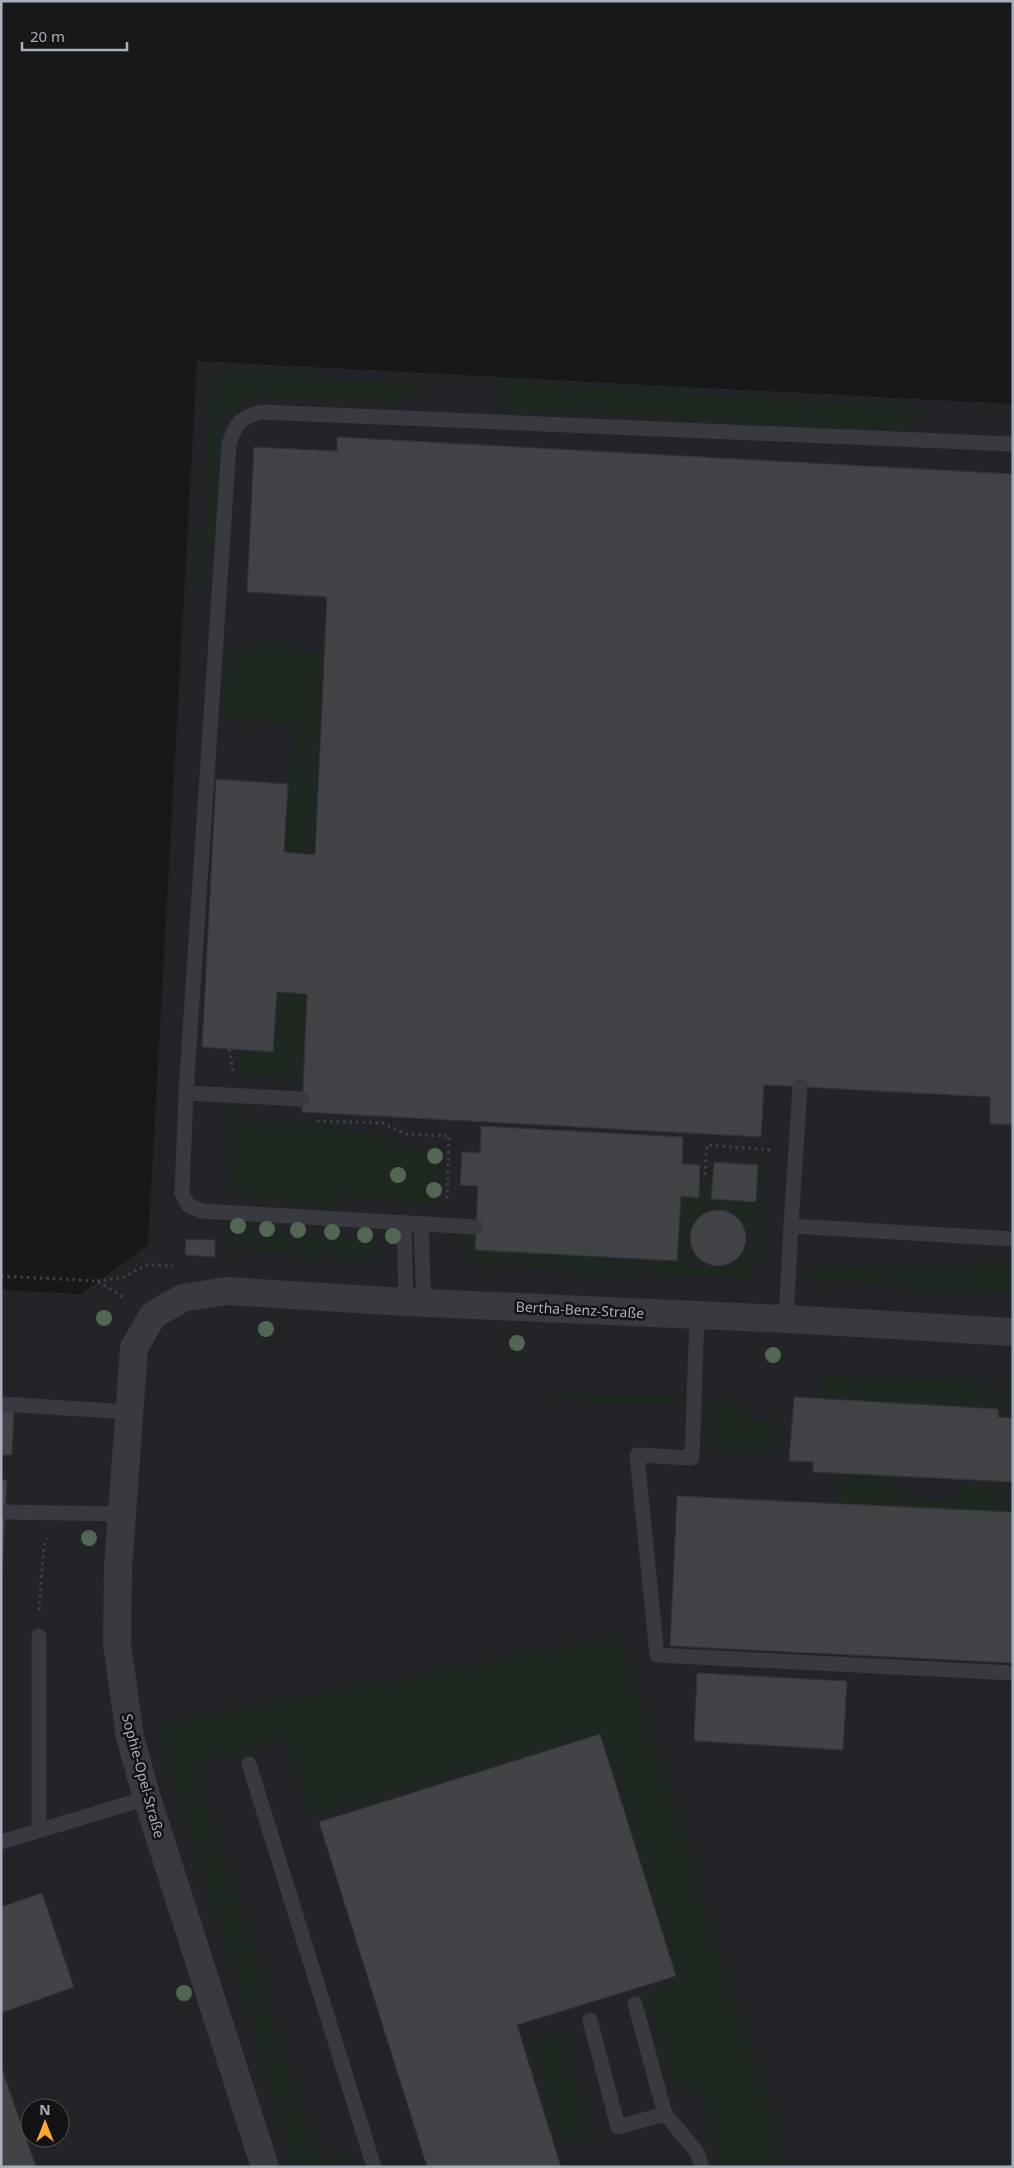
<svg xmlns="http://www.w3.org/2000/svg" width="1014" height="2168" font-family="'Noto Sans',sans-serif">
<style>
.built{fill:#232427;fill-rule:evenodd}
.green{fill:#1f2820}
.building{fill:#414347;stroke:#313236}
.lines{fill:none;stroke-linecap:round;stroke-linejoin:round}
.path{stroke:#3e4146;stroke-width:3;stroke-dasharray:2.5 4;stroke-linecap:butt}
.lane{stroke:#383a3f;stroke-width:15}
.street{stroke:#383a3f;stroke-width:28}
.tree{fill:#516752}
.labels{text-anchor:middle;stroke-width:5;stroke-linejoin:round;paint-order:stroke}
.street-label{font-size:14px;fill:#a9b0bb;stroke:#131315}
</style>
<rect width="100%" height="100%" fill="#18181a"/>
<path class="built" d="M197,361L1013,404V2167H1V1290L81,1294L148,1245ZM30,2108H60V2138H30Z"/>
<g class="green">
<path d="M212,372L419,384L403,403L255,398C232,406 229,411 221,433L210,580L199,588Z"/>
<polygon points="494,380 925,409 909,430 506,410"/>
<polygon points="241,647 323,652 313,853 286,851 292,724 222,719 226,662 230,652"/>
<polygon points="277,993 305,996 302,1078 242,1075 237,1051 274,1053"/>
<polygon points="234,1103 247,1126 373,1132 406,1149 442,1151 439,1205 344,1198 341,1208 242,1198 230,1195 226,1188"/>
<path d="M759,1159L765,1160L755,1280L460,1263L461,1232L474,1233V1252C541,1255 608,1259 674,1262C692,1263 714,1271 731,1265C743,1260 749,1247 748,1234C746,1224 738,1215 729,1211C694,1196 671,1250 711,1266L678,1261L682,1198H699L700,1181H712L711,1199L757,1203Z"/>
<polygon points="227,1232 375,1240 375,1257 226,1249"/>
<polygon points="987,1260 1013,1262 1013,1292 803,1279 805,1270 811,1267 827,1266 966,1274 974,1263"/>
<polygon points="819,1375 984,1382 983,1403 819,1395"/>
<polygon points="1002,1383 1013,1384 1013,1411 1002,1411"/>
<polygon points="554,1393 680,1398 680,1405 555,1398"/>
<polygon points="710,1401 744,1403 743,1418 776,1420 775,1450 708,1447"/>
<polygon points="836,1477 896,1480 897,1498 958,1500 960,1483 1001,1486 1002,1504 1013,1505 1013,1512 835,1503"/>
<polygon points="622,1636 788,2167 724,2167 698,2085 675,2091 646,1994 681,1982 604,1732 310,1816 286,1740 195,1764 319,2161 343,2152 348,2167 296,2167 157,1725"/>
<polygon points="562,2029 594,2134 561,2145 529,2039"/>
</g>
<g class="building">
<polygon points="337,437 1013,474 1013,1125 990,1124 990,1097 764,1085 761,1137 302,1112 307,994 277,992 273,1052 202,1047 216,779 288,784 284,852 315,855 327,597 247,592 254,447 337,451"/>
<polygon points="481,1126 683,1137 682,1164 700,1165 699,1198 681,1196 677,1261 475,1250 478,1186 460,1185 462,1152 480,1153"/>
<polygon points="714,1162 758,1165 756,1202 711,1199"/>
<circle cx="718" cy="1238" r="28"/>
<polygon points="186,1239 215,1240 215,1257 185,1255"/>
<polygon points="794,1397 998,1409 998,1417 1013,1418 1013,1482 813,1472 813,1462 789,1461"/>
<polygon points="1,1411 14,1412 12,1455 1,1455"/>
<polygon points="1,1480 7,1480 1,1590"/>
<polygon points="677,1496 1013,1512 1013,1663 670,1646"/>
<polygon points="697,1673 847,1681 843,1750 694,1741"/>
<polygon points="600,1734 676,1976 517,2025 561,2167 427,2167 319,1822"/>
<polygon points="42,1893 74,1987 1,2013 1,1907"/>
<polygon points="1,2066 36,2167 1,2167"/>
</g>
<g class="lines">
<g class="path">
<polyline points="229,1049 233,1071"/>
<polyline points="317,1121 383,1123 405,1134 449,1136 447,1200"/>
<polyline points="705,1175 707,1145 770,1150"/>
<polyline points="1,1276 97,1281 126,1299"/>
<polyline points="97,1281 125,1277 146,1265 173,1266"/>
<polyline points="39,1610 44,1545 47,1538"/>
</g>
<g class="lane">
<polyline points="186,1093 302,1099"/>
<polyline points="404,1224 406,1302"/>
<polyline points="421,1225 424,1303"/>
<polyline points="791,1226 800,1086"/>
<path d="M476,1227L202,1211L188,1205L182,1193L186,1093L229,444C236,422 240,419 261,412L1013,444"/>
<polyline points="697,1316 692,1458 637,1455 657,1655 1013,1673"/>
<polyline points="786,1319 791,1226 1013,1239"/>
<polyline points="1,1404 129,1412"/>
<polyline points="8,1512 122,1514"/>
<polyline points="39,1636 39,1830"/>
<polyline points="249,1764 374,2167"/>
<polyline points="1,1842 147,1798"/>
<polyline points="635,2004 665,2114"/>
<polyline points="590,2020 618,2127 665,2114 697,2152 702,2167"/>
</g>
<polyline class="street" points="265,2167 147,1798 130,1737 117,1644 118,1568 122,1514 134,1348 153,1315 183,1298 226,1291 406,1302 786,1319 1013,1332"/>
</g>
<g class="tree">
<circle cx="435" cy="1156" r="8"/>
<circle cx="398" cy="1175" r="8"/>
<circle cx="434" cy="1190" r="8"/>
<circle cx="238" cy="1226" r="8"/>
<circle cx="267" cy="1229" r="8"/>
<circle cx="298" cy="1230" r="8"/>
<circle cx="332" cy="1232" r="8"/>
<circle cx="365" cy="1235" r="8"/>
<circle cx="393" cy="1236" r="8"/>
<circle cx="104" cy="1318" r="8"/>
<circle cx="266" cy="1329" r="8"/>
<circle cx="517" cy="1343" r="8"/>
<circle cx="773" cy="1355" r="8"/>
<circle cx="89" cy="1538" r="8"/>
<circle cx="184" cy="1993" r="8"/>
</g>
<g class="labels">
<g class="street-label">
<text transform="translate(580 1310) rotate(3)" y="5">Bertha-Benz-Straße</text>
<text transform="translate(143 1776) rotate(75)" y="5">Sophie-Opel-Straße</text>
</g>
</g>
<rect width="1014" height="2168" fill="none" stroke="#a9b0bb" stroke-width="5"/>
<g transform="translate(45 2123)"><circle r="24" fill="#131315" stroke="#4f5257"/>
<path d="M0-4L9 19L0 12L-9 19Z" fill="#ffa82b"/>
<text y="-8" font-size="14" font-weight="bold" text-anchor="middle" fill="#a9b0bb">N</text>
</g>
<path d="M22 42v8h105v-8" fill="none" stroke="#a9b0bb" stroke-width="2.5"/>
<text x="30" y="42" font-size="15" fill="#a9b0bb" stroke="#131315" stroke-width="4" paint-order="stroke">20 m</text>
</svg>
